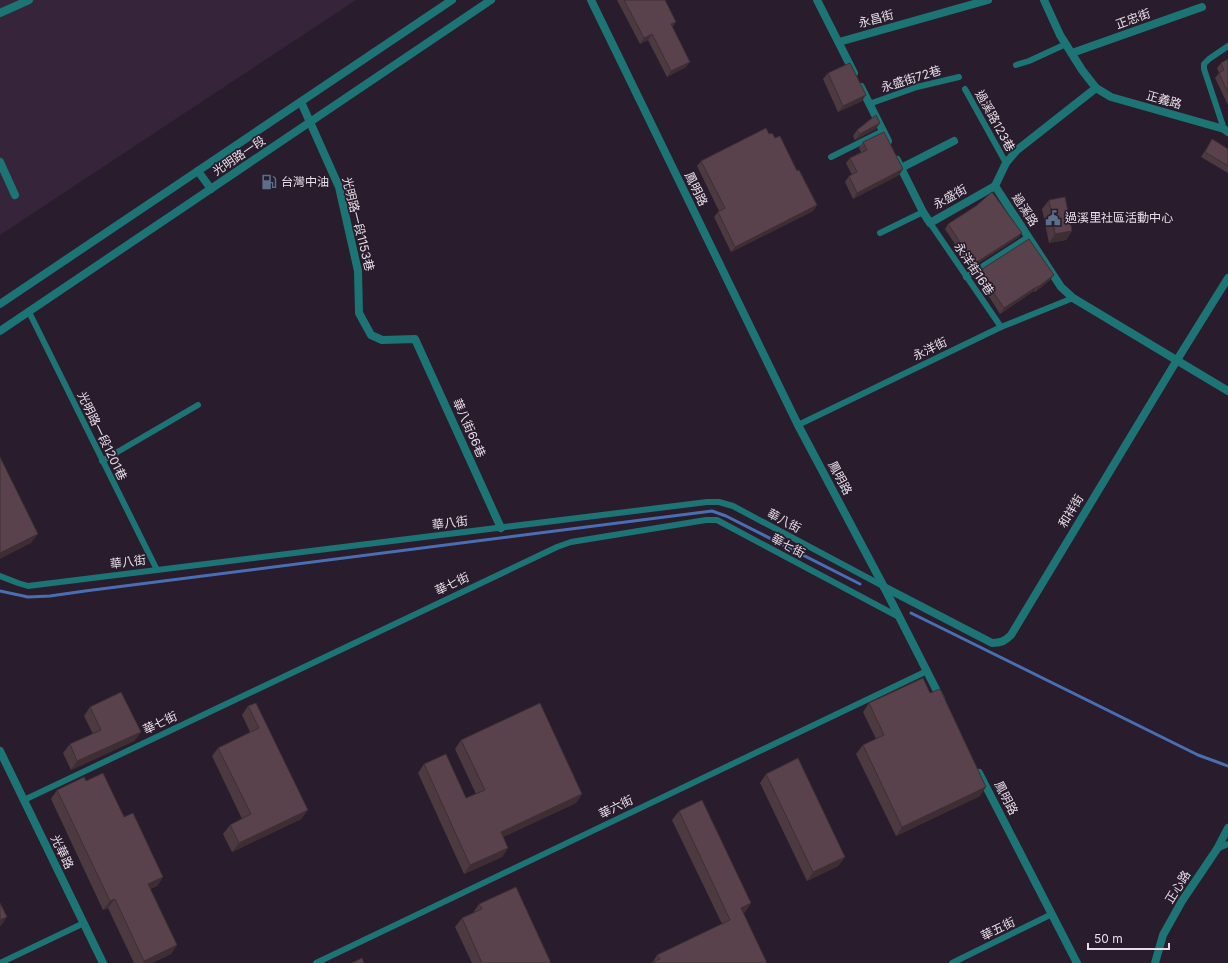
<svg xmlns="http://www.w3.org/2000/svg" width="1228" height="963" font-family="Inter,'Noto Sans TC',sans-serif">
<style>
.built{fill:#36253a}
.lines{fill:none;stroke-linecap:round;stroke-linejoin:round}
.stream{stroke:#496fb3;stroke-width:3}
.service{stroke:#1c7475;stroke-width:6}
.minor{stroke:#1c7475;stroke-width:8}
.tertiary{stroke:#1c7475;stroke-width:8}
.wall{fill:#4d3940}
.shaded-wall{fill:#3e2e34}
.building{fill:#59424b;stroke:#3e2e34}
.labels{text-anchor:middle;stroke-width:3.5;stroke-linejoin:round;paint-order:stroke}
.street-label{font-size:12px;fill:#e6dde8;stroke:#291c2c}
.poi-label{font-size:12px;fill:#e6dde8;stroke:#291c2c;text-anchor:start}
</style>
<rect width="100%" height="100%" fill="#291c2c"/>
<polygon class="built" points="0,0 356,0 0,235"/>
<g class="lines">
<g class="stream">
<polyline points="0,591 28,597 50,596 85,591 712,511 726,516 860,584"/>
<polyline points="911,613 1198,755 1228,766"/>
</g>
<g class="service">
<polyline points="1016,65 1029,61 1066,44"/>
<polyline points="965,89 1006,163"/>
<polyline points="869,104 917,87 959,77"/>
<polyline points="1224,129 1204,69 1204,64 1209,59 1228,46"/>
<polyline points="831,157 883,131"/>
<polyline points="930,223 1001,327"/>
<polyline points="880,233 923,212"/>
<polyline points="966,277 1028,237"/>
<polyline points="29,312 157,570"/>
<polyline points="798,425 1001,327 1073,298"/>
<polyline points="102,461 198,405"/>
<polyline points="0,576 18,583 28,586 707,502 719,502 733,506 883,586"/>
<polyline points="24,800 557,547 571,542 706,520 717,520 899,617"/>
<polyline points="1217,849 1228,844"/>
<polyline points="0,963 84,923"/>
<polyline points="316,963 927,671"/>
<polyline points="952,963 1052,914"/>
</g>
<g class="minor">
<polyline points="591,0 798,425 884,587 941,699"/>
<polyline points="817,0 854,73"/>
<polyline points="1044,0 1060,35 1082,70 1096,88 1017,150 1006,163 995,186 1061,287 1073,298 1228,391"/>
<polyline points="0,13 29,0"/>
<polyline points="839,42 988,0"/>
<polyline points="1072,53 1202,7"/>
<polyline points="861,87 888,141"/>
<polyline points="1096,88 1111,97 1224,129 1228,132"/>
<polyline points="301,102 339,187 358,271 359,313 371,335 382,340 415,339 501,528"/>
<polyline points="897,160 923,212 930,223 995,186"/>
<polyline points="0,162 15,195"/>
<polyline points="901,168 954,141"/>
<path d="M884,587L992,643C1001,643 1005,641 1011,635L1177,360L1228,278"/>
<polyline points="979,773 1077,963"/>
</g>
<g class="tertiary">
<polyline points="198,171 211,189"/>
<polyline points="0,304 452,0"/>
<polyline points="0,331 491,0"/>
<polyline points="0,751 103,963"/>
<polyline points="1155,963 1163,935 1182,901 1217,849 1228,828"/>
</g>
</g>
<g class="wall">
<polygon points="617,0 665,0 676,22 672,27 686,67 667,77 648,40 640,44"/>
<polygon points="1228,59 1228,105 1215,78 1219,73 1217,68 1221,63"/>
<polygon points="828,73 862,101 838,112 823,79"/>
<polygon points="876,129 855,140 853,136 857,130"/>
<polygon points="775,138 797,171 817,205 813,211 731,252 714,217 718,212 719,211 697,166 701,161"/>
<polygon points="1212,139 1228,149 1228,173 1201,157"/>
<polygon points="863,142 903,169 899,175 853,199 845,182 849,176 852,175 846,163 850,158 861,152 859,148"/>
<polygon points="1049,200 1072,231 1066,240 1049,243 1042,209"/>
<polygon points="976,206 1019,237 971,268 945,229 948,224"/>
<polygon points="979,271 1050,280 1035,292 1034,291 1000,314 976,276"/>
<polygon points="869,703 980,796 896,836 856,754 863,745 876,739 863,712"/>
<polygon points="248,706 308,810 301,819 232,852 223,834 230,825 242,819 212,756 218,748 250,732 242,715"/>
<polygon points="90,707 141,732 134,741 71,770 63,753 70,744 93,734 84,716"/>
<polygon points="461,740 582,794 576,803 503,837 508,848 502,857 464,874 418,773 424,764 466,798 476,794 455,749"/>
<polygon points="766,774 845,857 838,866 807,881 760,783"/>
<polygon points="86,781 124,817 163,877 157,886 150,889 177,945 171,954 152,963 134,963 108,908 103,910 51,799 57,790"/>
<polygon points="679,811 751,903 745,912 743,913 767,963 652,963 657,955 722,924 672,820"/>
<polygon points="479,904 551,963 472,963 455,927 462,918 473,913"/>
</g>
<g class="shaded-wall">
<polygon points="676,22 672,28 671,24"/>
<polygon points="652,34 648,40 640,44 644,38"/>
<polygon points="690,62 686,67 667,77 671,71"/>
<polygon points="866,95 862,101 838,112 843,106"/>
<polygon points="880,123 876,129 855,140 860,134"/>
<polygon points="903,169 899,175 853,199 857,193"/>
<polygon points="817,205 813,211 731,252 735,247"/>
<polygon points="1072,231 1066,240 1049,243 1055,234"/>
<polygon points="1022,233 1019,237 971,268 974,264"/>
<polygon points="1054,275 1050,280 1035,292 1038,287"/>
<polygon points="1038,286 1034,291 1000,314 1004,308"/>
<polygon points="38,534 31,543 0,559 0,553"/>
<polygon points="141,732 134,741 71,770 77,761"/>
<polygon points="986,787 980,796 896,836 902,827"/>
<polygon points="582,794 576,803 494,841 501,832"/>
<polygon points="308,810 301,819 232,852 239,843"/>
<polygon points="508,848 502,857 464,874 470,865"/>
<polygon points="845,857 838,866 807,881 813,872"/>
<polygon points="163,877 157,886 142,893 148,884"/>
<polygon points="115,899 108,908 103,910 110,901"/>
<polygon points="751,903 745,912 735,917 741,908"/>
<polygon points="7,917 1,926 0,926 0,920"/>
<polygon points="177,945 171,954 152,963 142,963 144,961"/>
</g>
<g class="building">
<polygon points="624,0 665,0 676,22 671,24 690,62 671,71 652,34 644,38"/>
<polygon points="1228,59 1228,93 1219,73 1224,70 1221,63"/>
<polygon points="850,63 866,95 843,106 828,73"/>
<polygon points="876,115 880,123 860,134 857,130"/>
<polygon points="766,128 769,134 772,133 775,138 780,136 797,171 799,170 817,205 735,247 718,212 725,208 701,161"/>
<polygon points="884,132 903,169 857,193 849,176 857,172 850,158 867,150 863,142"/>
<polygon points="1212,139 1228,149 1228,166 1205,152"/>
<polygon points="992,192 1022,233 974,264 948,224 976,206"/>
<polygon points="1065,197 1072,231 1055,234 1049,200"/>
<polygon points="1029,239 1054,275 1038,287 1038,286 1004,308 979,271"/>
<polygon points="0,457 38,534 0,553"/>
<polygon points="923,678 930,693 940,689 986,787 902,827 863,745 884,735 869,703"/>
<polygon points="121,692 141,732 77,761 70,744 101,730 90,707"/>
<polygon points="256,703 308,810 239,843 230,825 251,814 218,748 259,728 248,706"/>
<polygon points="540,703 582,794 501,832 508,848 470,865 424,764 446,754 466,798 485,790 461,740"/>
<polygon points="798,758 845,857 813,872 766,774"/>
<polygon points="103,773 124,817 133,813 163,877 148,884 177,945 144,961 115,899 110,901 57,790 84,777 86,781"/>
<polygon points="702,800 751,903 741,908 767,963 651,963 660,959 657,955 730,920 679,811"/>
<polygon points="516,887 551,963 482,963 462,918 482,909 479,904"/>
<polygon points="0,903 7,917 0,920"/>
<polygon points="362,958 364,963 352,963"/>
</g>
<defs>
<g id="fuel-bare" transform="scale(1.2)"><path d="M-5.5-6h7V0h2V4h1.3V-2.5L3-4.5l.8-.8L6-3V5H2.5V1h-1V6h-7ZM-4.2-4.7v3.2H.2V-4.7Z" fill="#5c6f8a" stroke="#291c2c" stroke-width="2.5" paint-order="stroke"/></g>
<g id="civic-bare" transform="scale(1.2)"><path d="M-.6-6.5H3V-4.5H.6V-3L4-1V1h2V6H-6V1h2V-1L-.6-3ZM-1.2 2.5V6h2.4V2.5Z" fill="#5c6f8a" stroke="#291c2c" stroke-width="2.5" paint-order="stroke"/></g>
</defs>
<g fill-rule="evenodd">
<use href="#fuel-bare" x="269" y="182"/>
<use href="#civic-bare" x="1053" y="218"/>
</g>
<g class="labels">
<g class="street-label">
<text transform="translate(876 19) rotate(-15)" y="4">永昌街</text>
<text transform="translate(1133 19) rotate(-20)" y="4">正忠街</text>
<text transform="translate(911 79) rotate(-17)" y="4">永盛街72巷</text>
<text transform="translate(1164 100) rotate(16)" y="4">正義路</text>
<text transform="translate(995 121) rotate(61)" y="4">過溪路123巷</text>
<text transform="translate(239 156) rotate(-34)" y="4">光明路一段</text>
<text transform="translate(696 189) rotate(64)" y="4">鳳明路</text>
<text transform="translate(950 197) rotate(-29)" y="4">永盛街</text>
<text transform="translate(1025 210) rotate(57)" y="4">過溪路</text>
<text transform="translate(358 224) rotate(76)" y="4">光明路一段1153巷</text>
<text transform="translate(974 269) rotate(56)" y="4">永洋街16巷</text>
<text transform="translate(930 349) rotate(-26)" y="4">永洋街</text>
<text transform="translate(469 428) rotate(66)" y="4">華八街66巷</text>
<text transform="translate(102 436) rotate(64)" y="4">光明路一段1201巷</text>
<text transform="translate(840 478) rotate(62)" y="4">鳳明路</text>
<text transform="translate(1071 511) rotate(-59)" y="4">和祥街</text>
<text transform="translate(784 521) rotate(28)" y="4">華八街</text>
<text transform="translate(450 523) rotate(-7)" y="4">華八街</text>
<text transform="translate(788 546) rotate(28)" y="4">華七街</text>
<text transform="translate(128 562) rotate(-7)" y="4">華八街</text>
<text transform="translate(452 584) rotate(-25)" y="4">華七街</text>
<text transform="translate(160 723) rotate(-25)" y="4">華七街</text>
<text transform="translate(1006 798) rotate(63)" y="4">鳳明路</text>
<text transform="translate(616 807) rotate(-26)" y="4">華六街</text>
<text transform="translate(62 852) rotate(64)" y="4">光華路</text>
<text transform="translate(1178 887) rotate(-58)" y="4">正心路</text>
<text transform="translate(998 929) rotate(-26)" y="4">華五街</text>
</g>
<g class="poi-label">
<text x="281" y="186">台灣中油</text>
<text x="1065" y="222">過溪里社區活動中心</text>
</g>
</g>
<path d="M1088 943v6h81v-6" fill="none" stroke="#e6dde8" stroke-width="2"/>
<text x="1094" y="943" font-size="12" fill="#e6dde8" stroke="#291c2c" stroke-width="3" paint-order="stroke">50 m</text>
</svg>
